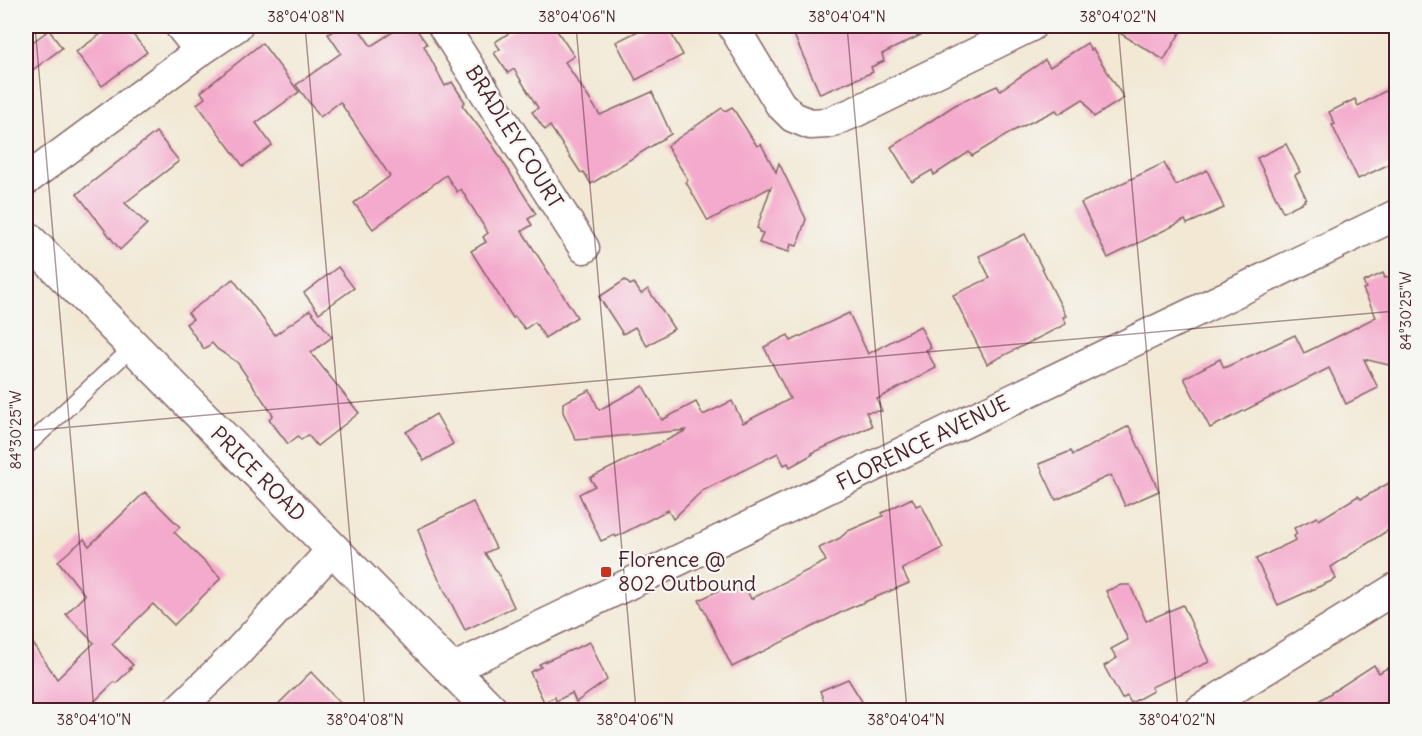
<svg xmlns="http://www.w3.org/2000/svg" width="1422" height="736" font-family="Delius,sans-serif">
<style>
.building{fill:#f4aacc}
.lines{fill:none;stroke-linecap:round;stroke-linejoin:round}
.service-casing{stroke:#856566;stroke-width:18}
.minor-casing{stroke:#856566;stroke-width:33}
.tertiary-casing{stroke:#856566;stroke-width:36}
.service{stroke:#fff;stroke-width:15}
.minor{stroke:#fff;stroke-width:30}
.tertiary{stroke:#fff;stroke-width:33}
.ticks{fill:none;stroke:#4a1f2b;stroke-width:1.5;stroke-opacity:0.45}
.poi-dot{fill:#c8321e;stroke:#f6f6f2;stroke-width:2}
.labels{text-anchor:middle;stroke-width:4.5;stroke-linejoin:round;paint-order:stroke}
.street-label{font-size:21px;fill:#4a1f2b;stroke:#f6f6f2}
.poi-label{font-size:21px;fill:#4a1f2b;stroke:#f6f6f2;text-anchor:start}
.neatline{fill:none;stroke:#4a1f2b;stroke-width:2}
.ticks-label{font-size:15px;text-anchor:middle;fill:#4a1f2b}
</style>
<rect width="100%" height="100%" fill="#f6f6f2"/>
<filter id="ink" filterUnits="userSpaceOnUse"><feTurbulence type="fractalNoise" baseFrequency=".0167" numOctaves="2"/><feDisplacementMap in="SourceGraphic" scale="12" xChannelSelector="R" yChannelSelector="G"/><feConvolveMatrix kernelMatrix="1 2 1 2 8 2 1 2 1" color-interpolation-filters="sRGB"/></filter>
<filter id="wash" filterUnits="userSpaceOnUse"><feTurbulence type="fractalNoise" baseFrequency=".008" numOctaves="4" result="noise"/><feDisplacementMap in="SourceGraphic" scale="24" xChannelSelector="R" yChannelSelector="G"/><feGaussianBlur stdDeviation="1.35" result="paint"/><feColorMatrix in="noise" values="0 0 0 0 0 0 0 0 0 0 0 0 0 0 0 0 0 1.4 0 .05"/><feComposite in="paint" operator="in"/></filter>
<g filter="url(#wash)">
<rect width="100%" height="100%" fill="#f2e8d4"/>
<g id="blocks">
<g class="building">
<polygon points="112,26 126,26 147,52 102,86 76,52"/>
<polygon points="341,26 357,26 371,46 402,26 414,26 427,44 424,46 445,86 452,82 465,102 462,105 492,144 536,214 528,219 532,225 522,231 577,317 545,338 535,322 525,329 515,317 513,318 471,251 486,242 483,237 488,233 461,189 457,192 446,175 373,229 354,203 390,176 340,102 320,117 296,85 341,53 328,34"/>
<polygon points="520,26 554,26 574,56 565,62 600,115 652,92 671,134 591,184 584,172 581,173 550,126 545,130 532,112 538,108 514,69 508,73 494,53 500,49 495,42"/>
<polygon points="648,26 667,26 683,55 636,80 616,42"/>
<polygon points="812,26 939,26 882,54 884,61 871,67 873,72 820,94 794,35"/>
<polygon points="1108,26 1184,26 1164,60"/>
<polygon points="49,30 62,48 26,75 26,47"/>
<polygon points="262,43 299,92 256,123 272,145 243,166 197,104 205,98 201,92"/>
<polygon points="1087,43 1091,50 1093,49 1124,98 1094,117 1083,99 1059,114 1056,110 1013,131 972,156 969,152 934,175 932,170 912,182 891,147 955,105 997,86 1000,90 1045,60 1050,67"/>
<polygon points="1396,85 1396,161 1358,179 1332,125 1335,124 1329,112 1355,99 1358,106"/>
<polygon points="732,107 757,146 761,144 776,172 779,163 806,219 797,246 791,244 789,252 759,243 763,233 759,232 759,229 757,228 771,187 708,221 686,182 688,180 667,146 722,108 725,111"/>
<polygon points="156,132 179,161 125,203 147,224 120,250 77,194"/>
<polygon points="1286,144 1300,172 1295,175 1306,198 1304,199 1305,201 1283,212 1257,158"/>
<polygon points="1164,163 1176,185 1207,170 1224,208 1187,224 1185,220 1108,258 1081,203"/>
<polygon points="1025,234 1066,316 1063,317 1066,324 987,364 953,295 990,278 979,256"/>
<polygon points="338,267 354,288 319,313 304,293"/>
<polygon points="1383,273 1385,278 1388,277 1396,295 1396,360 1395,357 1393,366 1364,359 1378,388 1346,404 1329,368 1210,428 1184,378 1220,359 1224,368 1295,335 1304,353 1345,333 1376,317 1363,289 1366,288 1363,282"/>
<polygon points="233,279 275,335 310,310 332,337 311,353 359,413 317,446 308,435 301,440 298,436 288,444 269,419 273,415 237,362 217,349 212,343 204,349 186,324 193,319 188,313"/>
<polygon points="625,280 630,285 634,283 641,294 648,289 674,329 647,346 635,327 623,334 599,297"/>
<polygon points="849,313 868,354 920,326 931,348 926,350 936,368 877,399 882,411 866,412 872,426 812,453 813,454 790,467 788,463 784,465 778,453 702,491 673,519 668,510 616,537 615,535 601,541 579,494 595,486 590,478 687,430 576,440 563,412 563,403 590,390 599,410 643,386 662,420 696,402 703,415 732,401 743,423 790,399 764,347 788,335 791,341"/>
<polygon points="436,414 453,444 424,461 406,432"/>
<polygon points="1129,426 1159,491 1125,506 1111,475 1056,500 1039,464 1071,451 1073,455"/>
<polygon points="1396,479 1396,525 1331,567 1336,579 1278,605 1256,559 1296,540 1294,536 1297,534 1294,528 1317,517 1319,520 1358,496 1361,499"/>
<polygon points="145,492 180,527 174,532 221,578 174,625 153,604 112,644 133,665 129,668 131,669 116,683 114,682 85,711 26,711 26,633 57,679 94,643 66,614 85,595 58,561 84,539 89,546"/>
<polygon points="912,498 916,506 921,504 943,548 902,569 909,583 848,609 732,667 699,600 738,581 741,588 745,586 751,599 826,561 819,548 840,538 848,531 883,516 882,513"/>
<polygon points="473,502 496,548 485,553 499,575 514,607 465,630 428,558 418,529"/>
<polygon points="1121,585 1130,585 1146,621 1183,605 1209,662 1151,687 1153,691 1131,703 1127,696 1122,699 1104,666 1117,658 1111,649 1128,640 1106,591"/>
<polygon points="590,642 607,680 576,702 572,693 556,701 555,697 544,702 530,672 541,667 539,664"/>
<polygon points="1374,665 1379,673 1387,668 1396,683 1396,711 1303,711"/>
<polygon points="311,672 348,711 271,711"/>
<polygon points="848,679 868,711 828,711 820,691"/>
</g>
</g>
</g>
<g filter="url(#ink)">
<use href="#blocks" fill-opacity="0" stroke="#856566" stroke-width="1.5"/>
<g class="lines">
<g class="service-casing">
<polyline id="service" points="26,447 133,347"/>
</g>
<g class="minor-casing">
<g id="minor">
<polyline points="180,26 200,51"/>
<polyline points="443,26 584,248"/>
<polyline points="733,26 780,104 793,117 810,124 828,123 853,113 1031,26"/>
<polyline points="26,180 200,51 237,26"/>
<polyline points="450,670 1396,215"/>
<polyline points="178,710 235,655 333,549"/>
<polyline points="1200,710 1396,588"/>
</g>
</g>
<g class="tertiary-casing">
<polyline id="tertiary" points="26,237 491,710"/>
</g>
<use href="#service" class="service"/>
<use href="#minor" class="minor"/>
<use href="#tertiary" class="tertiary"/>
</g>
</g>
<path class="ticks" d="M35,26L94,710M305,26L365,710M576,26L636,710M847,26L907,710M1118,26L1178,710M1388,26L1396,119M26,431L1396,311"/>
<rect class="poi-dot" x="600" y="566" width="12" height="12" rx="3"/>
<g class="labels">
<g class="street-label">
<text transform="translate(514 137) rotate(58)" y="7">BRADLEY COURT</text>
<text transform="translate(923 443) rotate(-26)" y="7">FLORENCE AVENUE</text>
<text transform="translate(258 474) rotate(45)" y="7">PRICE ROAD</text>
</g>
<g class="poi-label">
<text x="618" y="567">Florence @<tspan x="618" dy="24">802 Outbound</tspan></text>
</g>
</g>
<rect width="1422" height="736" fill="none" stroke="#f6f6f2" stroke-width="66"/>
<rect x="33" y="33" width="1356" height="670" class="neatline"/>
<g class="ticks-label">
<text x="306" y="22">38°04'08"N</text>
<text x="577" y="22">38°04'06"N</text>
<text x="847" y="22">38°04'04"N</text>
<text x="1118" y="22">38°04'02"N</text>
<text transform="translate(1406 311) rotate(-90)" y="5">84°30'25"W</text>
<text transform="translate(16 430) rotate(-90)" y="5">84°30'25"W</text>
<text x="94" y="725">38°04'10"N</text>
<text x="365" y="725">38°04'08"N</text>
<text x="635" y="725">38°04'06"N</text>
<text x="906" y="725">38°04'04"N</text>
<text x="1177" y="725">38°04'02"N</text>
</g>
</svg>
